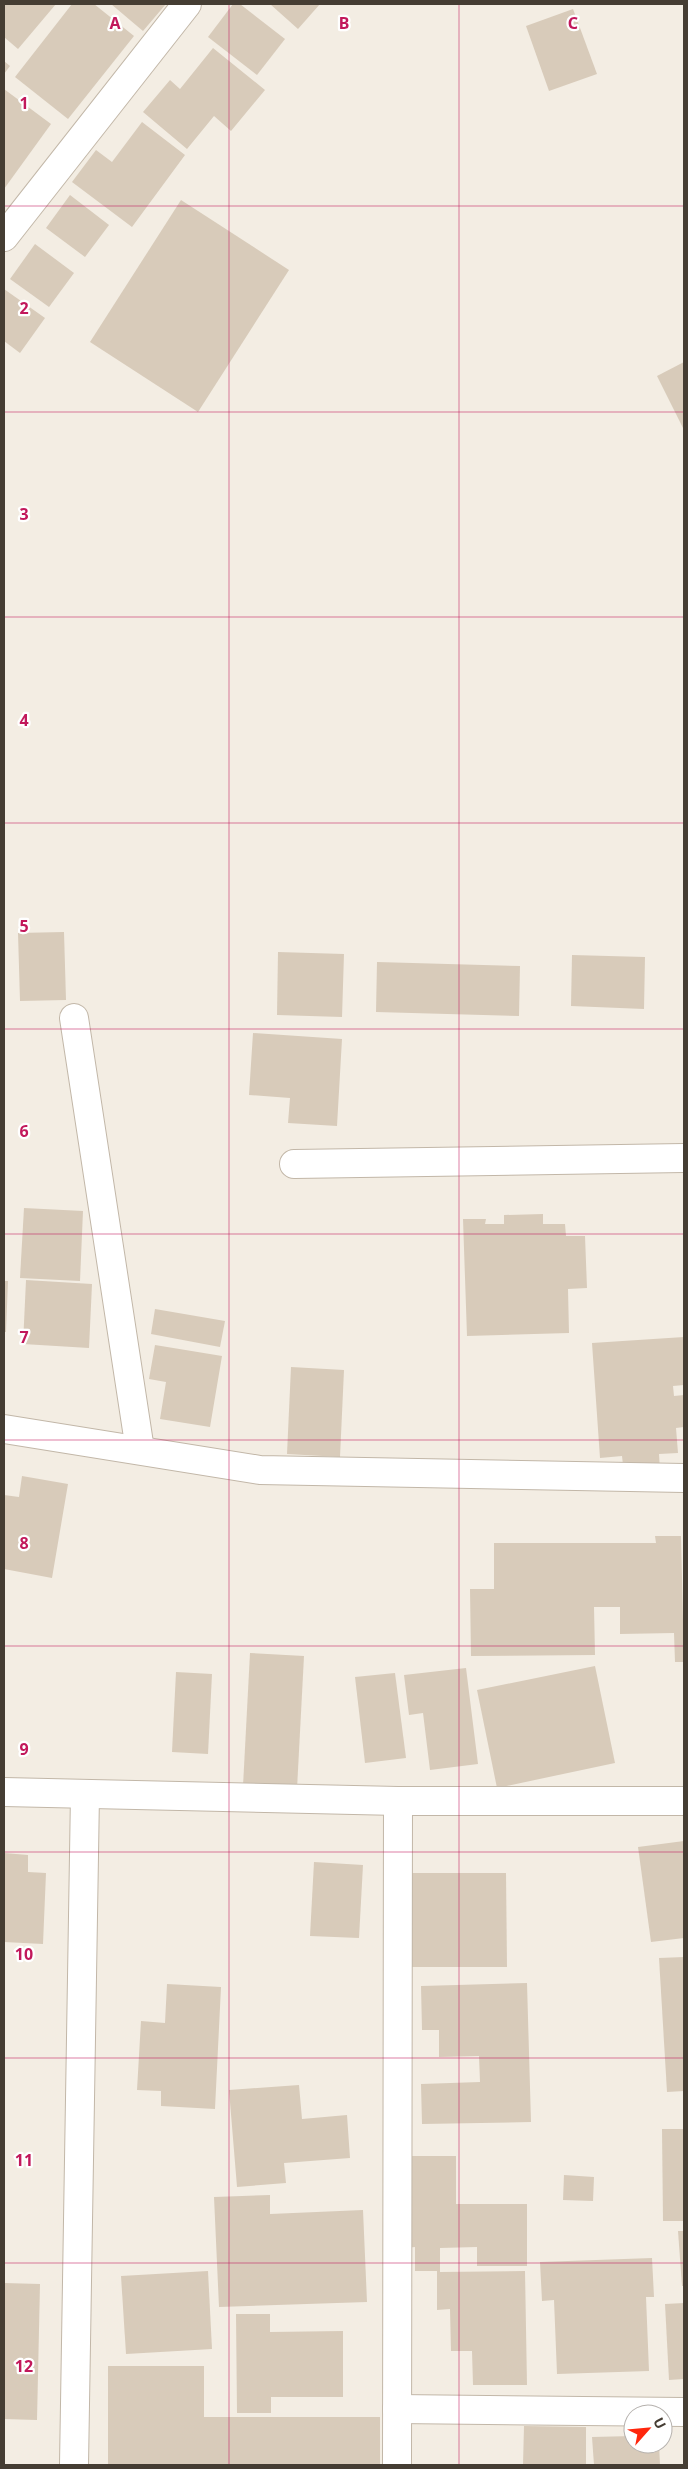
<svg xmlns="http://www.w3.org/2000/svg" width="688" height="2469" font-family="'Noto Sans',sans-serif">
<style>
.building{fill:#d8cbba}
.lines{fill:none;stroke-linecap:round;stroke-linejoin:round}
.minor-casing{stroke:#c2b7a8;stroke-width:30}
.minor{stroke:#fff;stroke-width:28}
.grid{fill:none;stroke:#c2185b;stroke-width:1;stroke-opacity:0.55}
.grid-label{font-size:16px;text-anchor:middle;font-weight:bold;fill:#c2185b;stroke:#fff;stroke-width:4.5;stroke-linejoin:round;paint-order:stroke}
</style>
<rect width="100%" height="100%" fill="#f3ede3"/>
<g class="building">
<polygon points="4,4 56,4 18,49 4,37"/>
<polygon points="72,4 94,4 134,36 68,119 15,77"/>
<polygon points="111,4 166,4 143,31"/>
<polygon points="233,4 240,4 285,39 257,75 208,37"/>
<polygon points="270,4 320,4 298,29"/>
<polygon points="573,9 597,74 549,91 526,26"/>
<polygon points="213,48 265,90 231,131 214,116 187,149 143,112 170,80 180,89"/>
<polygon points="4,61 10,66 4,74"/>
<polygon points="4,89 51,124 4,189"/>
<polygon points="142,122 185,155 132,227 72,182 96,150 112,162"/>
<polygon points="70,195 109,225 85,257 46,228"/>
<polygon points="181,200 289,270 198,412 90,342"/>
<polygon points="35,244 74,273 49,307 10,279"/>
<polygon points="4,289 45,318 20,353 4,341"/>
<polygon points="684,362 684,430 657,376"/>
<polygon points="64,932 66,1000 20,1001 18,933"/>
<polygon points="278,952 344,954 342,1017 277,1015"/>
<polygon points="572,955 645,957 644,1009 571,1006"/>
<polygon points="377,962 520,966 519,1016 376,1012"/>
<polygon points="253,1033 342,1039 337,1126 288,1123 290,1098 249,1095"/>
<polygon points="24,1208 83,1211 80,1281 20,1278"/>
<polygon points="543,1214 543,1224 565,1224 566,1236 585,1236 587,1288 568,1289 569,1333 467,1336 463,1219 486,1219 485,1224 504,1224 504,1215"/>
<polygon points="26,1280 92,1284 89,1348 23,1344"/>
<polygon points="4,1281 8,1281 6,1332 4,1332"/>
<polygon points="155,1309 225,1321 220,1347 151,1334"/>
<polygon points="684,1337 684,1385 673,1386 674,1396 684,1395 684,1427 676,1428 678,1453 659,1454 660,1471 624,1474 622,1456 600,1458 592,1343"/>
<polygon points="155,1345 222,1356 210,1427 160,1419 166,1382 149,1379"/>
<polygon points="291,1367 344,1370 340,1457 287,1454"/>
<polygon points="22,1476 68,1484 52,1578 4,1569 4,1495 19,1497"/>
<polygon points="655,1536 681,1536 684,1662 675,1662 674,1633 620,1634 620,1607 594,1607 595,1655 471,1656 470,1589 494,1589 494,1543 656,1543"/>
<polygon points="250,1653 304,1656 297,1789 243,1786"/>
<polygon points="595,1666 615,1763 497,1788 477,1690"/>
<polygon points="466,1668 478,1764 430,1770 423,1713 409,1715 404,1675"/>
<polygon points="176,1672 212,1674 208,1754 172,1752"/>
<polygon points="395,1673 406,1758 365,1763 355,1677"/>
<polygon points="684,1841 684,1938 651,1942 638,1847"/>
<polygon points="4,1853 28,1855 28,1872 46,1873 43,1944 4,1942"/>
<polygon points="314,1862 363,1865 359,1938 310,1936"/>
<polygon points="412,1873 506,1873 507,1967 412,1967"/>
<polygon points="684,1957 684,2091 667,2092 659,1958"/>
<polygon points="527,1983 531,2122 422,2124 421,2084 480,2082 479,2056 439,2057 439,2030 422,2030 421,1986"/>
<polygon points="167,1984 221,1987 215,2109 161,2106 161,2091 137,2090 141,2021 165,2023"/>
<polygon points="299,2085 302,2119 347,2115 350,2158 284,2163 286,2183 237,2187 229,2090"/>
<polygon points="662,2129 684,2129 684,2221 663,2221"/>
<polygon points="404,2156 456,2156 456,2204 527,2204 527,2266 477,2266 477,2247 440,2248 440,2272 525,2271 527,2385 473,2385 472,2351 451,2351 450,2309 437,2310 437,2271 415,2271 415,2247 405,2248"/>
<polygon points="564,2175 594,2177 593,2201 563,2200"/>
<polygon points="270,2195 270,2214 363,2210 367,2302 219,2307 214,2197"/>
<polygon points="678,2231 684,2231 684,2286 682,2286"/>
<polygon points="652,2258 654,2297 646,2297 649,2371 557,2374 554,2300 542,2301 540,2262"/>
<polygon points="208,2271 212,2349 126,2354 121,2276"/>
<polygon points="4,2283 40,2284 37,2420 4,2419"/>
<polygon points="684,2303 684,2379 669,2380 665,2304"/>
<polygon points="236,2314 270,2314 270,2332 343,2331 343,2397 271,2397 271,2413 237,2413"/>
<polygon points="108,2366 204,2366 204,2417 380,2417 380,2465 108,2465"/>
<polygon points="524,2426 586,2427 586,2465 523,2465"/>
<polygon points="633,2436 633,2444 659,2444 660,2465 594,2465 592,2437"/>
</g>
<g class="lines">
<g class="minor-casing">
<g id="minor">
<polyline points="4,237 187,4"/>
<polyline points="74,1018 140,1450"/>
<polyline points="294,1164 684,1158"/>
<polyline points="4,1429 260,1470 684,1478"/>
<polyline points="4,1792 398,1801 684,1801"/>
<polyline points="397,2409 684,2412"/>
<polyline points="74,2465 85,1794"/>
<polyline points="397,2465 398,1801"/>
</g>
</g>
<use href="#minor" class="minor"/>
</g>
<path class="grid" d="M229,4V2465M459,4V2465M4,206H684M4,412H684M4,617H684M4,823H684M4,1029H684M4,1234H684M4,1440H684M4,1646H684M4,1852H684M4,2058H684M4,2263H684"/>
<g class="grid-label">
<text x="115" y="29">A</text>
<text x="344" y="29">B</text>
<text x="573" y="29">C</text>
<text x="24" y="109">1</text>
<text x="24" y="314">2</text>
<text x="24" y="520">3</text>
<text x="24" y="726">4</text>
<text x="24" y="932">5</text>
<text x="24" y="1137">6</text>
<text x="24" y="1343">7</text>
<text x="24" y="1549">8</text>
<text x="24" y="1755">9</text>
<text x="24" y="1960">10</text>
<text x="24" y="2166">11</text>
<text x="24" y="2372">12</text>
</g>
<rect width="688" height="2469" fill="none" stroke="#453d33" stroke-width="10"/>
<g transform="translate(648 2429) rotate(63)"><circle r="24" fill="#ffffff" stroke="#b5b1ad"/>
<path d="M0-4L9 19L0 12L-9 19Z" fill="#ff270d"/>
<text y="-8" font-size="14" font-weight="bold" text-anchor="middle" fill="#453d33">U</text>
</g>
</svg>
